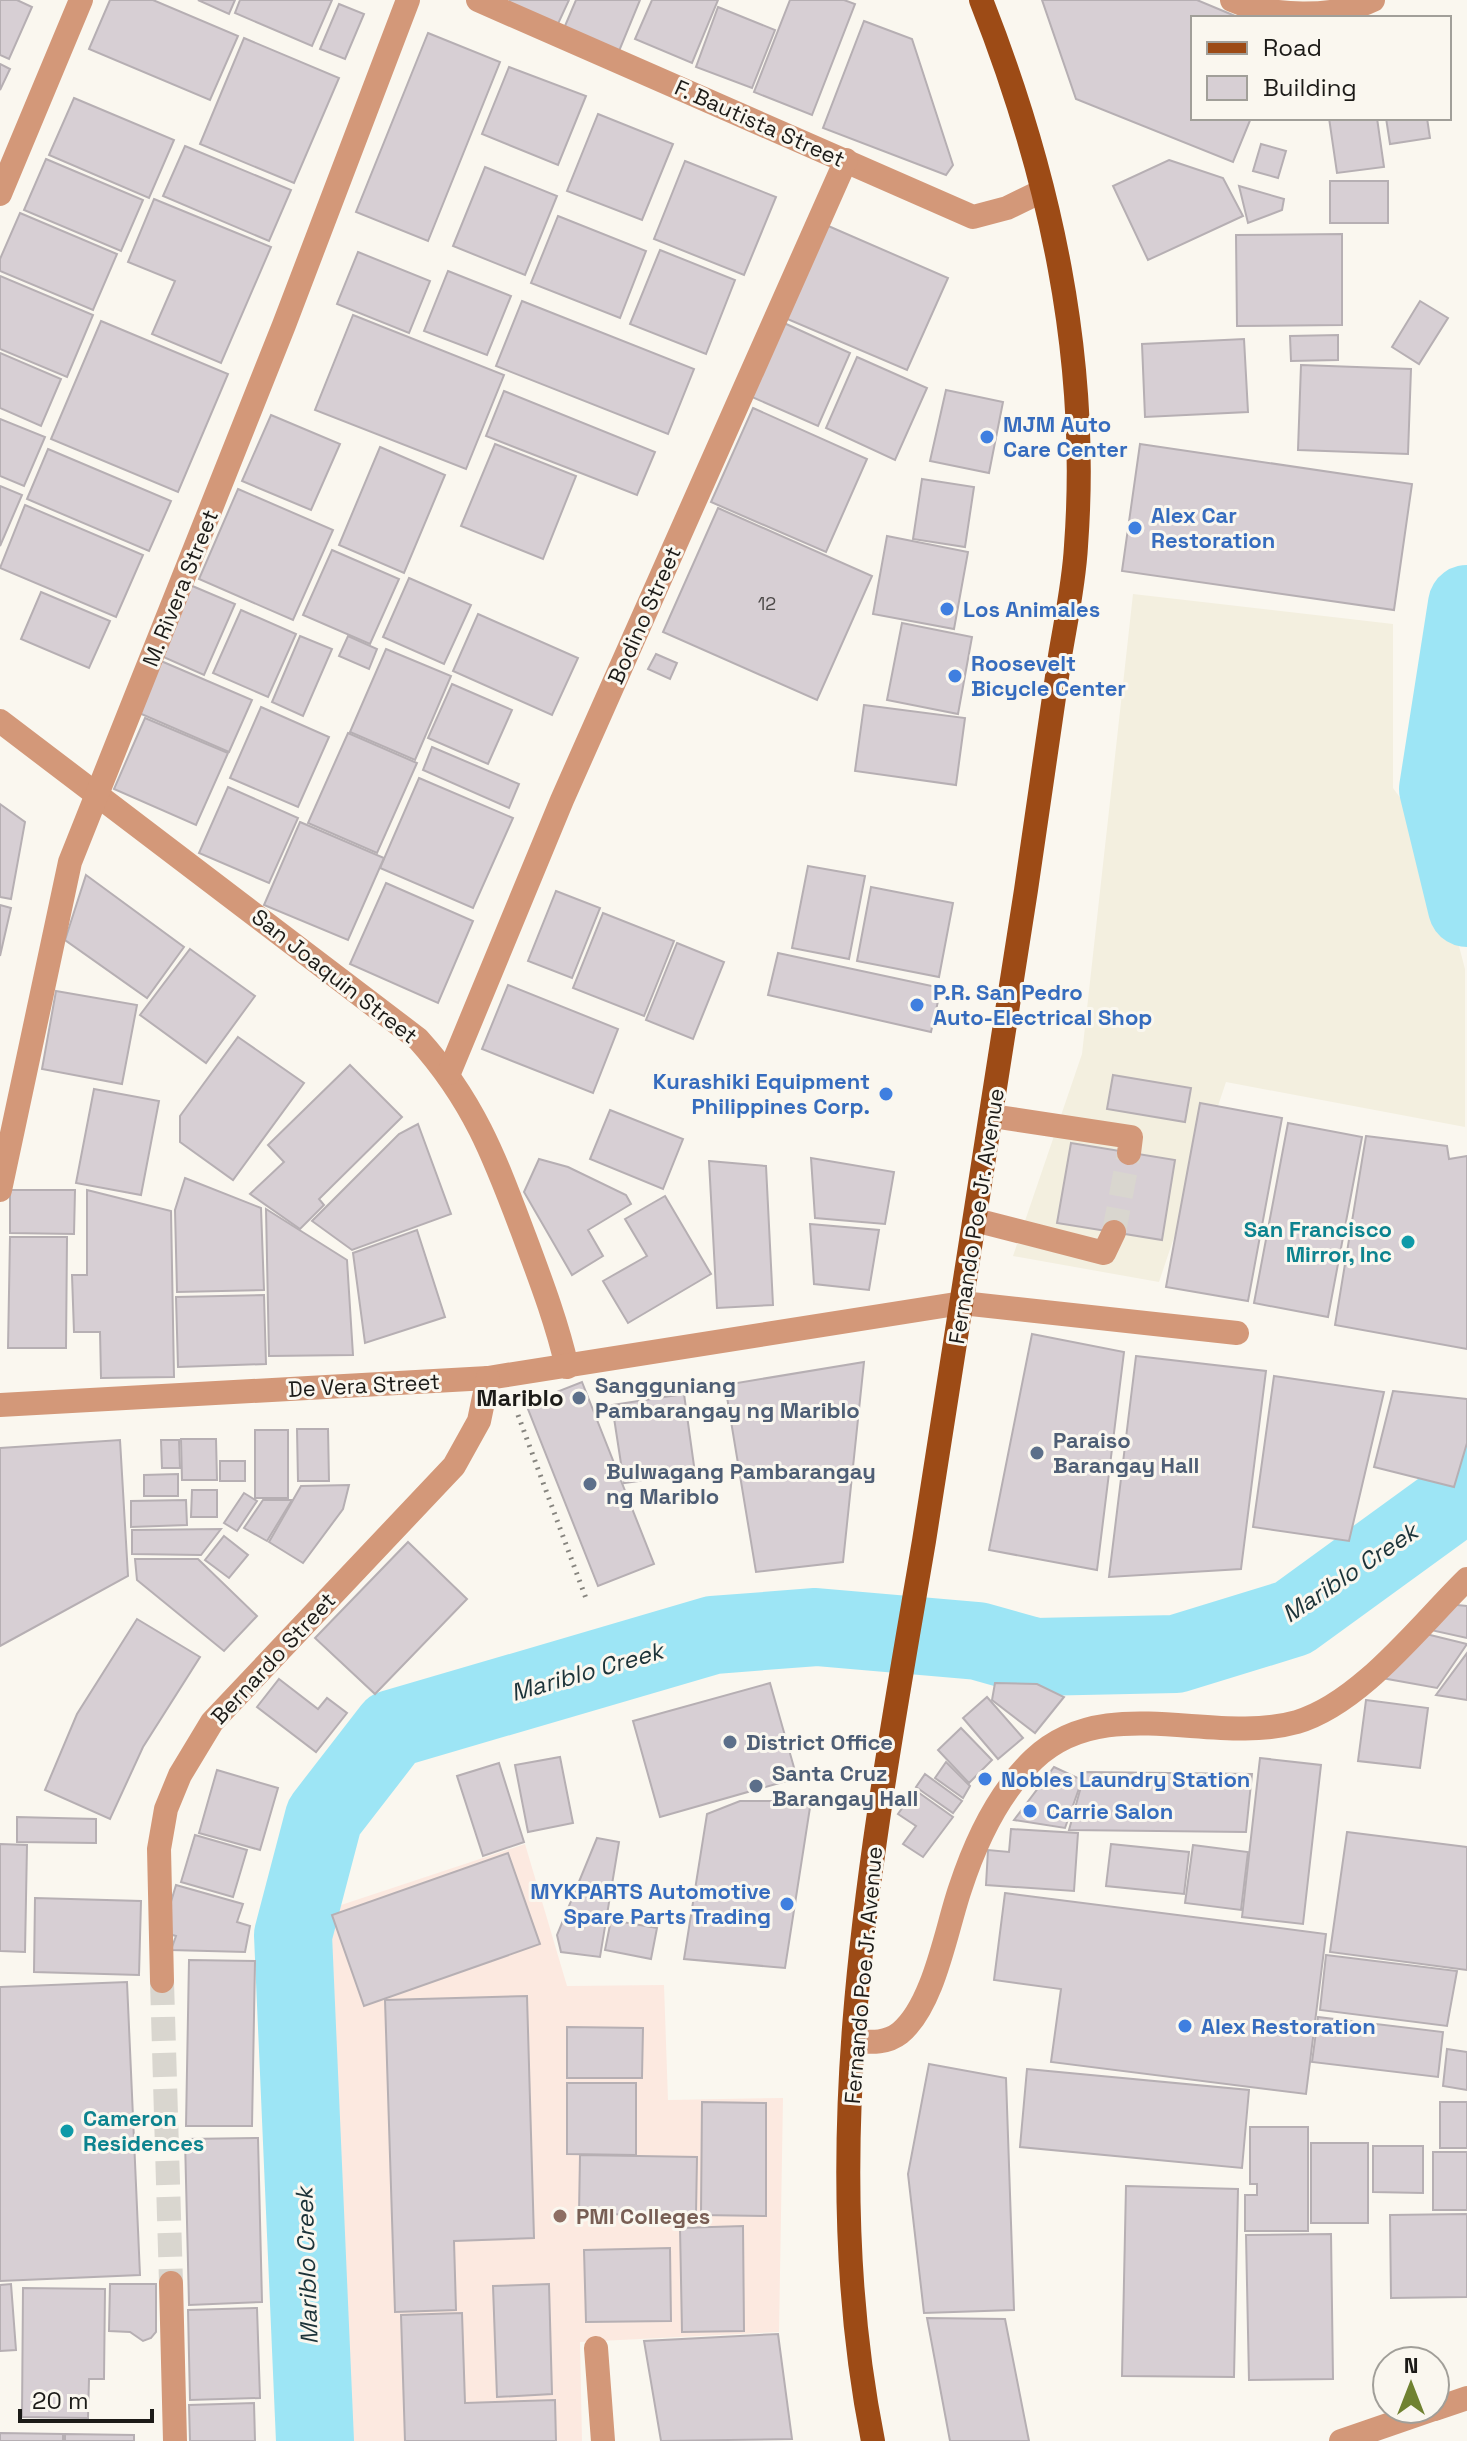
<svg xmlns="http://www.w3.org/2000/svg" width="1467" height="2441" font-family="'Space Grotesk',sans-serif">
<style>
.built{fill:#f3efdf}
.education{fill:#fce9e0}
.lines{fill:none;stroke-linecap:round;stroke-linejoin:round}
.river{stroke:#9de5f5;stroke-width:78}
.building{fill:#d7cfd4;stroke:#b6afb3;stroke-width:2}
.minor-tunnel{stroke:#d9d6cf;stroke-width:24;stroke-dasharray:24 12;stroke-linecap:butt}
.path{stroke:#87857f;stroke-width:5;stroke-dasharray:2 6;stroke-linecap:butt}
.minor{stroke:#d39879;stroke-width:24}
.major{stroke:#9d4b16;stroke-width:24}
.shop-dot{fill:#3f7fe0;stroke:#faf7ef;stroke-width:3}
.culture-dot{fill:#0f9aa8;stroke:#faf7ef;stroke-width:3}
.service-dot{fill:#5c6f8a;stroke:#faf7ef;stroke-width:3}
.education-dot{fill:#8d6e63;stroke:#faf7ef;stroke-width:3}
.labels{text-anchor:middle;stroke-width:6;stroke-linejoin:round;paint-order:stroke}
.number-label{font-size:18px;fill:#4b4847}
.street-label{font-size:22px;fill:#1c1b18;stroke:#faf7ef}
.shop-label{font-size:22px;font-weight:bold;fill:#366cbe;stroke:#faf7ef;text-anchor:start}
.culture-label{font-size:22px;font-weight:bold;fill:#0d838f;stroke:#faf7ef;text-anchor:end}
.service-label{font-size:22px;font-weight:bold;fill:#4e5e75;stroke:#faf7ef;text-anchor:start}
.education-label{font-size:22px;font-weight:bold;fill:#785e54;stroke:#faf7ef;text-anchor:start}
.neighbourhood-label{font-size:24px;font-weight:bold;fill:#1c1b18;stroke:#faf7ef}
.water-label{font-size:24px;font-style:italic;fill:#1c3339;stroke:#faf7ef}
</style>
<rect width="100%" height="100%" fill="#faf7ef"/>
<polygon class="built" points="1133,594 1393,624 1393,788 1431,840 1465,969 1465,1127 1226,1082 1159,1282 1013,1256 1082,1054"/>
<polygon class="education" points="525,1844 567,1986 664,1985 668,2100 783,2098 779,2332 580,2342 582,2441 352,2441 320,1912"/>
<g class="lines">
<g class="river">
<polyline points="1467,604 1438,789 1467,908"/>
<polyline points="315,2441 293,1935 324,1817 392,1729 713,1635 816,1627 978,1641 1035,1657 1176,1654 1293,1618 1454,1501 1467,1479"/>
</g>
</g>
<g class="building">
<polygon points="0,0 17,0 32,7 9,59 0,55"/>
<polygon points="110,0 153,0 238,36 210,100 89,49"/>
<polygon points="198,0 235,0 229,14"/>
<polygon points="240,0 332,0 312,46 235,13"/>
<polygon points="510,0 569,0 557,26 508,5"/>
<polygon points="576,0 640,0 617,56 562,33"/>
<polygon points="652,0 718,0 692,63 635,39"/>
<polygon points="790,0 844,0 855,4 812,115 754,92"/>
<polygon points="1042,0 1197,0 1240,18 1193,18 1193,118 1251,118 1233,162 1076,99"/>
<polygon points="339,4 364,14 345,59 320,49"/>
<polygon points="718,7 775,30 752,88 696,67"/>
<polygon points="864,21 912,39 953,165 946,175 823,128"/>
<polygon points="428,33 500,62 428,241 356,212"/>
<polygon points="244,38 339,78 294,183 200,144"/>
<polygon points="0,64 10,69 0,90"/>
<polygon points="509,67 586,96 558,165 482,134"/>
<polygon points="74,98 174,140 149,198 49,155"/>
<polygon points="598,114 673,144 642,220 567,191"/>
<polygon points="1329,118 1377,118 1384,167 1337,173"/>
<polygon points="1386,118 1427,118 1430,138 1390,144"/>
<polygon points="1261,144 1286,151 1278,178 1253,171"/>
<polygon points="185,146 291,190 269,241 163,196"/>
<polygon points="46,159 143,200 121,251 24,210"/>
<polygon points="1169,160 1223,178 1243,216 1148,260 1113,186"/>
<polygon points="685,161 776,197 744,275 654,239"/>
<polygon points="485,167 557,196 525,275 453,246"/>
<rect x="1330" y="181" width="58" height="42"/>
<polygon points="1239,186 1284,199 1282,210 1248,223"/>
<polygon points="154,199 271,247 221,363 152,334 175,281 128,262"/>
<polygon points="20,213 117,254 93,310 0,271 0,259"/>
<polygon points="558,216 646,251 620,318 531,283"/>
<polygon points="826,225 948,278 907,370 785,318"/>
<polygon points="1342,234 1342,325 1237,326 1236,235"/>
<polygon points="660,250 735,280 706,354 630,324"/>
<polygon points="358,252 430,281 409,333 337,304"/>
<polygon points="448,271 511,296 487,355 424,331"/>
<polygon points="0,276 93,315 67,377 0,349"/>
<polygon points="522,301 694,369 668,434 496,366"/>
<polygon points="1420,301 1448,318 1419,364 1392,347"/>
<polygon points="353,315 504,375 466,469 315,410"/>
<polygon points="101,321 228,374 178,492 51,439"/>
<polygon points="784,323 850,353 818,426 752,397"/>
<polygon points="1338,335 1338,360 1291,361 1290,336"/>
<polygon points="1244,339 1248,412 1145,417 1142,344"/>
<polygon points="0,353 61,379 41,426 0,408"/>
<polygon points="857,357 927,388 895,460 826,428"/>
<polygon points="1301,365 1411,369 1408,454 1298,450"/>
<polygon points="946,390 1003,402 989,473 930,461"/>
<polygon points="504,391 655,452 637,495 486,436"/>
<polygon points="753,408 867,459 826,552 711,502"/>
<polygon points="271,415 340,444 311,510 242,481"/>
<polygon points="0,419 45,437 24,486 0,476"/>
<polygon points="495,444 576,476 543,559 461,526"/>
<polygon points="1140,444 1412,484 1394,610 1122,571"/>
<polygon points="380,447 445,475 404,573 339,545"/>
<polygon points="48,449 171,501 149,551 27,499"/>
<polygon points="922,479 974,487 965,547 913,539"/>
<polygon points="0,486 22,495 0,546"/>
<polygon points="238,489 333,530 293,620 199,579"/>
<polygon points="25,505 143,555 116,617 0,568"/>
<polygon points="718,508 872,576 817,700 663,632"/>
<polygon points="887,536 968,552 954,629 873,614"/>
<polygon points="332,550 399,579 370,644 303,615"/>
<polygon points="409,578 471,605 444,664 383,637"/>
<polygon points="190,585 235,604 204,675 159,655"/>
<polygon points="41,592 110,621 89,668 21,639"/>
<polygon points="241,610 296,634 268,697 213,673"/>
<polygon points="478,614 578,658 552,715 453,671"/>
<polygon points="902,623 972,637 958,714 887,700"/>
<polygon points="300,636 332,649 303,716 272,702"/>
<polygon points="348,636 377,649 369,669 339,656"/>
<polygon points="386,649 451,676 415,760 350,732"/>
<polygon points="656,654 677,663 670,679 648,669"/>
<polygon points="161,661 252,700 229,752 139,713"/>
<polygon points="452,684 512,710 488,764 428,738"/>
<polygon points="864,705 965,718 956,785 855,771"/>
<polygon points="261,707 329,737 298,807 230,778"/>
<polygon points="145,718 228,753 196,825 114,789"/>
<polygon points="348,733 417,763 377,853 308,823"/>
<polygon points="432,747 519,784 509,808 423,770"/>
<polygon points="419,778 513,818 473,908 380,868"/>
<polygon points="228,787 298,818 269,883 199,853"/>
<polygon points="0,804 25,822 11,899 0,897"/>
<polygon points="300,822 384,858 348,940 264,905"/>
<polygon points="808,866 865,876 849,959 792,948"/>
<polygon points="86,875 184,947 147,998 65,940"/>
<polygon points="386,883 473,921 438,1003 350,964"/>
<polygon points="871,887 953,903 939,977 857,961"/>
<polygon points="556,891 600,908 572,978 528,961"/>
<polygon points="0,905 11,908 0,956"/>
<polygon points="603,913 674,941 644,1016 573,988"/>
<polygon points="677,943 724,962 693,1039 646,1020"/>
<polygon points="190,949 255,996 206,1063 140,1015"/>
<polygon points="778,953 941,988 931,1032 768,995"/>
<polygon points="508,985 618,1029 593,1093 482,1049"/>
<polygon points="56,991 137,1005 122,1084 42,1069"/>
<polygon points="238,1037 304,1083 233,1180 180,1142 180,1116"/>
<polygon points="350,1065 402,1117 319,1199 324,1205 300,1229 250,1194 284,1162 268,1145"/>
<polygon points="1113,1075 1191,1088 1185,1122 1107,1109"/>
<polygon points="94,1089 159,1101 141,1195 76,1183"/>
<polygon points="1200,1103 1282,1118 1248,1301 1166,1287"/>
<polygon points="610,1110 683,1139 663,1189 590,1159"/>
<polygon points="1288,1123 1362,1137 1328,1317 1254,1303"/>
<polygon points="418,1124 451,1214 352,1250 312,1221 399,1134"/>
<polygon points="1366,1136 1447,1146 1449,1159 1467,1156 1467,1349 1335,1325"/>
<polygon points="1071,1143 1175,1160 1162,1240 1057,1223"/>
<polygon points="811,1158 894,1172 885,1224 815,1218"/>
<polygon points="539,1159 568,1167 626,1195 631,1204 588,1230 603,1256 572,1275 524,1192"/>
<polygon points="709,1161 766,1166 773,1305 717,1308"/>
<polygon points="185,1178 261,1208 264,1290 177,1292 175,1210"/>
<polygon points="10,1190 75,1190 74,1234 10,1233"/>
<polygon points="87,1190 171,1211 174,1377 101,1378 100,1332 74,1332 72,1275 87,1275"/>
<polygon points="665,1196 711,1274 628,1323 603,1281 647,1256 625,1219"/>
<polygon points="266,1209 347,1260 353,1355 269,1356"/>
<polygon points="810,1224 879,1230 869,1290 814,1284"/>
<polygon points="417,1230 445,1317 365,1343 353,1253"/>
<polygon points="10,1237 67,1237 66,1348 8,1348"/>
<polygon points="264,1295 266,1364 178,1367 176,1297"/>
<polygon points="1032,1334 1124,1352 1097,1570 989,1550"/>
<polygon points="1136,1356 1266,1371 1241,1569 1109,1577"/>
<polygon points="864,1362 843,1562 756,1572 725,1385"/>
<polygon points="1274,1376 1384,1392 1349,1541 1253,1527"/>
<polygon points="582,1382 654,1564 598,1586 526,1404"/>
<polygon points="1393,1391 1467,1399 1467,1443 1454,1487 1374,1467"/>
<polygon points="684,1394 695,1473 624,1483 612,1405"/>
<polygon points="297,1429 328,1429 329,1481 298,1481"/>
<rect x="255" y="1430" width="33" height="68"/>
<polygon points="181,1439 216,1439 217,1480 182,1480"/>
<polygon points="120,1440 128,1576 0,1646 0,1448"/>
<polygon points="161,1440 179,1440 180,1468 162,1468"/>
<rect x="220" y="1461" width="25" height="20"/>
<polygon points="178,1474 178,1496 144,1496 144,1475"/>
<polygon points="349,1485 343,1509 303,1563 269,1542 301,1486"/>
<polygon points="192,1490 217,1490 217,1517 191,1517"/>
<polygon points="244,1493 257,1501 237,1531 224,1523"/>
<polygon points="186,1500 187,1525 131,1527 131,1501"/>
<polygon points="263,1500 292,1500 267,1541 244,1528"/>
<polygon points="221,1529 201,1555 132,1554 132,1530"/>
<polygon points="224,1536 248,1555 229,1578 205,1560"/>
<polygon points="408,1542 467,1599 375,1694 315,1638"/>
<polygon points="135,1559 198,1559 257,1616 224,1651 137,1580"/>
<polygon points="1447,1604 1467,1606 1467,1638 1426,1629"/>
<polygon points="137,1619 200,1657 143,1747 110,1819 45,1790 77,1714"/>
<polygon points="1422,1633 1467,1644 1437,1688 1382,1678"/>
<polygon points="1467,1653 1467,1700 1436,1695"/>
<polygon points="279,1679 318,1709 327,1698 347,1713 316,1752 257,1707"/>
<polygon points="770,1683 797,1778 660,1817 633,1721"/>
<polygon points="995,1683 1037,1684 1064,1697 1035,1733 992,1700"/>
<polygon points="987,1697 1023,1738 998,1759 963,1718"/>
<polygon points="1366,1700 1428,1708 1420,1768 1358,1761"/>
<polygon points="961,1728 992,1760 969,1783 938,1750"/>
<polygon points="560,1757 573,1823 528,1832 515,1765"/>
<polygon points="1260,1758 1321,1765 1303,1924 1242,1917"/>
<polygon points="946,1762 970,1786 963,1798 935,1778"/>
<polygon points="499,1763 524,1842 483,1856 457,1776"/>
<polygon points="1054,1767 1082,1780 1065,1828 1014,1820"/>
<polygon points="217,1770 278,1788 260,1850 199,1833"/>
<polygon points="1085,1772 1252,1774 1246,1832 1069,1830"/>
<polygon points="925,1774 962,1801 953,1813 916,1787"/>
<polygon points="915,1790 953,1817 923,1857 903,1844 916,1826 898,1814"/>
<polygon points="740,1801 811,1801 785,1968 684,1959 707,1814"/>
<polygon points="17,1817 96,1819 96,1843 17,1842"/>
<polygon points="1011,1829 1078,1833 1074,1891 986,1885 988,1850 1009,1852"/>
<polygon points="1347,1832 1467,1847 1467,1970 1330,1952"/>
<polygon points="195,1835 247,1850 233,1897 181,1882"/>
<polygon points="597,1838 619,1842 600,1957 561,1952 557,1935"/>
<polygon points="0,1844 27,1845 25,1952 0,1951"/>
<polygon points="1111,1844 1189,1852 1184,1894 1106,1886"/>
<polygon points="1193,1845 1248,1852 1241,1910 1185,1903"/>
<polygon points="508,1853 540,1944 364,2006 332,1915"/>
<polygon points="176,1885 243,1904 237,1922 250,1926 245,1952 171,1950 176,1936 162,1932"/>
<polygon points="1005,1893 1326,1934 1306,2094 1051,2062 1061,1989 994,1980"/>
<polygon points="35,1898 141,1901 139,1975 34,1972"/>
<polygon points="611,1920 657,1928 651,1959 605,1950"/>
<polygon points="1326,1955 1457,1971 1447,2026 1320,2010"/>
<polygon points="189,1960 255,1961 252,2126 186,2126"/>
<polygon points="127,1982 140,2275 0,2281 0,1987"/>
<polygon points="527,1996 534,2238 454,2241 456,2310 395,2312 385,2000"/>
<polygon points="1318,2017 1443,2032 1438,2077 1312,2062"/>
<polygon points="567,2027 643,2028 642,2078 567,2078"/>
<polygon points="1447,2049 1467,2052 1467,2090 1443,2086"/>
<polygon points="929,2064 1006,2078 1014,2310 924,2313 908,2174"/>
<polygon points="1027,2069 1249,2090 1242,2168 1020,2147"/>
<polygon points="567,2083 636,2083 636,2155 567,2154"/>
<polygon points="702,2102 766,2103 766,2216 701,2215"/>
<rect x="1440" y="2102" width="27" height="46"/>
<polygon points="1250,2127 1308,2127 1308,2231 1245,2231 1245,2195 1257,2195 1257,2184 1250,2184"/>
<polygon points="258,2138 262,2302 189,2305 185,2139"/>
<rect x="1311" y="2143" width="57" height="80"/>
<polygon points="1373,2146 1423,2146 1423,2193 1373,2192"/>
<rect x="1433" y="2152" width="34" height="58"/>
<polygon points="580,2155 697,2157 696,2215 579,2214"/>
<polygon points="1126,2186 1238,2189 1234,2377 1122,2376"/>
<polygon points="1467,2214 1467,2297 1391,2298 1390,2215"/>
<polygon points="743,2226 744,2331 682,2332 680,2228"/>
<polygon points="1331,2234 1333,2379 1249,2380 1246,2235"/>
<polygon points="670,2248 671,2321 586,2322 584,2250"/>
<polygon points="11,2284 16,2350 0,2351 0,2285"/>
<polygon points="110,2284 156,2284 156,2332 151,2338 143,2341 130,2332 109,2331"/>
<polygon points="549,2284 552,2394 497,2397 493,2286"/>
<polygon points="23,2288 105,2289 104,2379 89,2379 88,2418 22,2417"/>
<polygon points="257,2308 260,2398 190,2400 188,2310"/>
<polygon points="462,2313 465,2403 555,2400 556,2441 405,2441 401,2315"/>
<polygon points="927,2318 1005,2319 1029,2441 950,2441"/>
<polygon points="778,2334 792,2439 661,2441 644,2341"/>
<polygon points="254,2403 255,2441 190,2441 189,2405"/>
<polygon points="0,2433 63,2434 63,2441 0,2441"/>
<polygon points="65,2434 134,2435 134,2441 65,2441"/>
</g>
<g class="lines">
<g class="minor-tunnel">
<polyline points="1114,1232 1129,1153"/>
<polyline points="162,1981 171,2283"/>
</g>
<polyline class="path" points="518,1415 587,1601"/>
<g class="minor">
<polyline points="478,0 973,217 1007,208 1042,191"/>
<path d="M1232,0C1271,17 1334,19 1373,0"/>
<polyline points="0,194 81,0"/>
<path d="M0,721L418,1039C475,1102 496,1161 525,1238C541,1281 557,1323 567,1367"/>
<polyline points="449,1073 562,800 846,160"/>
<polyline points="992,1116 1131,1137 1129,1153"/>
<polyline points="0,1190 70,862 284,325 408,0"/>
<polyline points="975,1220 1104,1253 1114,1232"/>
<polyline points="0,1405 488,1378 962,1303 1237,1333"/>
<polyline points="162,1981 159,1849 166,1809 180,1775 212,1722 454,1466 479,1421 488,1378"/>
<path d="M854,2041C870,2042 886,2044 900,2033C934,2005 946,1930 960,1889C975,1843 998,1793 1034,1759C1106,1691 1212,1746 1297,1722C1361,1703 1420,1625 1467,1579"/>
<polyline points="171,2283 175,2441"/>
<polyline points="596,2348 603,2441"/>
<polyline points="1435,2409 1467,2398"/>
<polyline points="1341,2441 1434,2409"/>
</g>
<path class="major" d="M873,2441C813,2142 874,1836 924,1541C960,1324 994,1107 1026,890C1037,812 1049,734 1060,656C1066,620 1074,583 1076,546C1090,357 1050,175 981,0"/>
</g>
<g class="shop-dot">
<circle cx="987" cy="437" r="8"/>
<circle cx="1135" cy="528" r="8"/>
<circle cx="947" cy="609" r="8"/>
<circle cx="955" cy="676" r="8"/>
<circle cx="917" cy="1005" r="8"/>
<circle cx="886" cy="1094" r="8"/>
<circle cx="985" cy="1779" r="8"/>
<circle cx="1030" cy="1811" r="8"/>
<circle cx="787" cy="1904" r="8"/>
<circle cx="1185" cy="2026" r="8"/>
</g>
<g class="culture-dot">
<circle cx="1408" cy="1242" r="8"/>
<circle cx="67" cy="2131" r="8"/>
</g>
<g class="service-dot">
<circle cx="579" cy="1398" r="8"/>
<circle cx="1037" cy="1453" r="8"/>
<circle cx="590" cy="1484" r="8"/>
<circle cx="730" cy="1742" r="8"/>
<circle cx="756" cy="1786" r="8"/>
</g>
<circle class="education-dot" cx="560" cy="2216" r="8"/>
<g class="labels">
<g class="number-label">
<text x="767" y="610">12</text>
</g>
<g class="street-label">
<text transform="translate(760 123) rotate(24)" y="8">F. Bautista Street</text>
<text transform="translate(180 588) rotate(-68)" y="8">M. Rivera Street</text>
<text transform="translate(644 615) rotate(-66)" y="8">Bodino Street</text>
<text transform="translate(335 976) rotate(38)" y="8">San Joaquin Street</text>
<text transform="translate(976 1216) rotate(-81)" y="8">Fernando Poe Jr. Avenue</text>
<text transform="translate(364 1385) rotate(-3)" y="8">De Vera Street</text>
<text transform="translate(273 1658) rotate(-47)" y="8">Bernardo Street</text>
<text transform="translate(863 1975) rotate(-85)" y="8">Fernando Poe Jr. Avenue</text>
</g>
<g class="shop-label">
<text x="1003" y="432">MJM Auto<tspan x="1003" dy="25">Care Center</tspan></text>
<text x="1151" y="523">Alex Car<tspan x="1151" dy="25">Restoration</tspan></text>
<text x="963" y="617">Los Animales</text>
<text x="971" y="671">Roosevelt<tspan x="971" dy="25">Bicycle Center</tspan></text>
<text x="933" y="1000">P.R. San Pedro<tspan x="933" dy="25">Auto-Electrical Shop</tspan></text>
<text x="870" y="1089" text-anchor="end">Kurashiki Equipment<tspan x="870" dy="25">Philippines Corp.</tspan></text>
<text x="1001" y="1787">Nobles Laundry Station</text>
<text x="1046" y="1819">Carrie Salon</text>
<text x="771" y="1899" text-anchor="end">MYKPARTS Automotive<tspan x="771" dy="25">Spare Parts Trading</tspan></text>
<text x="1201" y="2034">Alex Restoration</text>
</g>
<g class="culture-label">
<text x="1392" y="1237">San Francisco<tspan x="1392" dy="25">Mirror, Inc</tspan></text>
<text x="83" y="2126" text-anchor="start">Cameron<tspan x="83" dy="25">Residences</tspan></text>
</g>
<g class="service-label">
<text x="595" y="1393">Sangguniang<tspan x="595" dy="25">Pambarangay ng Mariblo</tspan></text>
<text x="1053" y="1448">Paraiso<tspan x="1053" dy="25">Barangay Hall</tspan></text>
<text x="606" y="1479">Bulwagang Pambarangay<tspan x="606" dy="25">ng Mariblo</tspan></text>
<text x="746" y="1750">District Office</text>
<text x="772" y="1781">Santa Cruz<tspan x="772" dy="25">Barangay Hall</tspan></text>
</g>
<g class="education-label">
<text x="576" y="2224">PMI Colleges</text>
</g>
<g class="neighbourhood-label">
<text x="520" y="1406">Mariblo</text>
</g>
<g class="water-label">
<text transform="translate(1350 1573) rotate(-34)" y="8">Mariblo Creek</text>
<text transform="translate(587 1672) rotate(-16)" y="8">Mariblo Creek</text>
<text transform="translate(307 2266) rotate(-92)" y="8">Mariblo Creek</text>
</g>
</g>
<rect x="1191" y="16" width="260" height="104" fill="#faf7ef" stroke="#a19f99" stroke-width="2"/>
<rect x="1207" y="42" width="40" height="12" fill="#9d4b16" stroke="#a19f99" stroke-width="2"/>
<text x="1263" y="56" font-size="24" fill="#1c1b18">Road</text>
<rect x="1207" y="76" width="40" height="24" fill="#d7cfd4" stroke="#a19f99" stroke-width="2"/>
<text x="1263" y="96" font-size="24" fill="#1c1b18">Building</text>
<g transform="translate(1411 2385)"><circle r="38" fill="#faf7ef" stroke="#a19f99" stroke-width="2"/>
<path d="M0-6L14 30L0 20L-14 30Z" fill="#708231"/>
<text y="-12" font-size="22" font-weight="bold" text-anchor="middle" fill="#1c1b18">N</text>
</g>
<path d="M20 2409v12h132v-12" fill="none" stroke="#1c1b18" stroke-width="4"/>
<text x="32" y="2409" font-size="24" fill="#1c1b18" stroke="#faf7ef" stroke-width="6" paint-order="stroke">20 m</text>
</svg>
